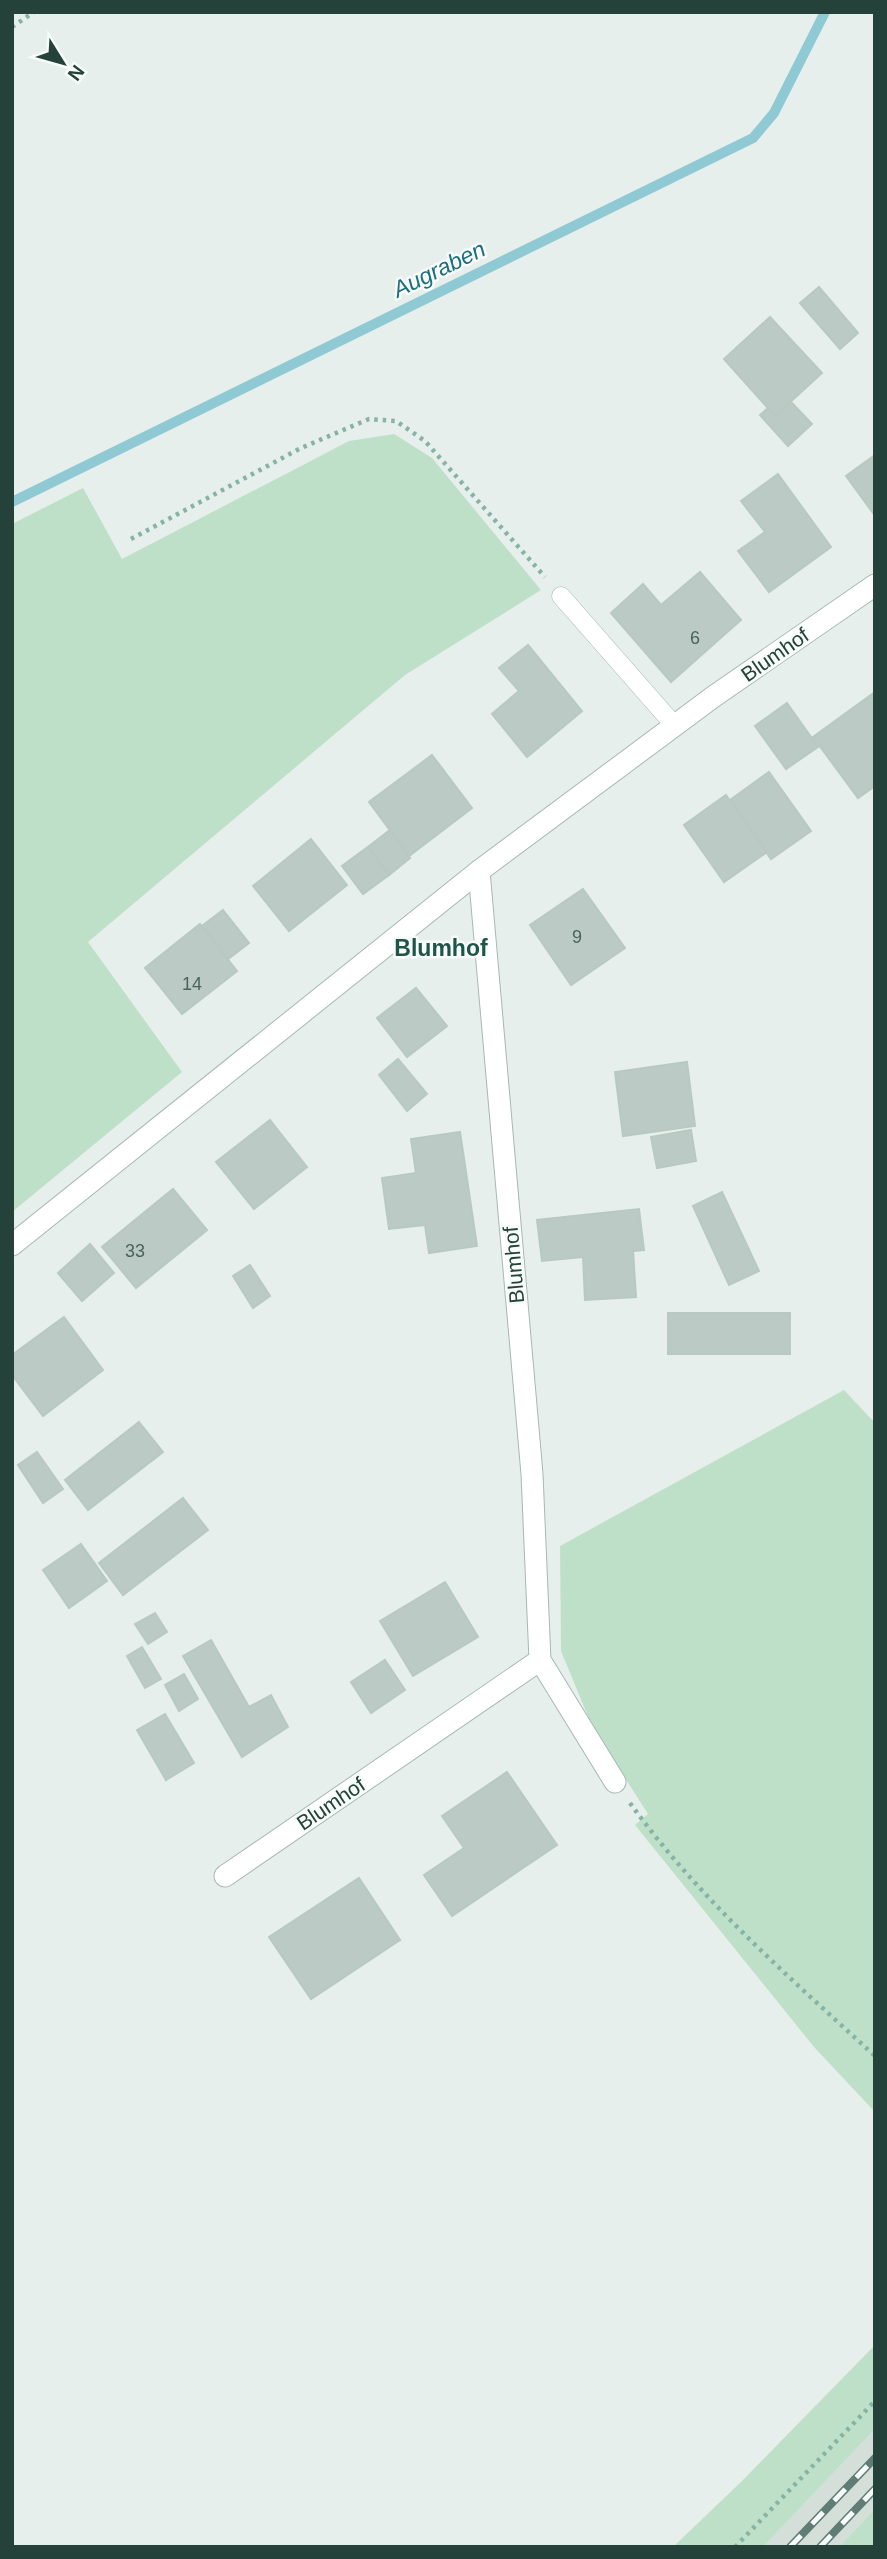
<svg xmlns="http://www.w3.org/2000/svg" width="887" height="2559" font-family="Helvetica,sans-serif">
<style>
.built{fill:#d4dfda}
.green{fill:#bfe0c8}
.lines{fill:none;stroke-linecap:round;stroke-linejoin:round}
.stream{stroke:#8ec9d4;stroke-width:10}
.building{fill:#bbcac4;stroke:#b8c9c2;stroke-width:2}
.service-casing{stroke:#a8b8b2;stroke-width:19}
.minor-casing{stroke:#a8b8b2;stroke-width:23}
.path{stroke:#86b3a5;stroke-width:4.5;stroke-dasharray:3.5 5;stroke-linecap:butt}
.service{stroke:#fff;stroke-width:18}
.minor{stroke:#fff;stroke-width:21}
.rail-casing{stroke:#5f7d75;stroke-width:8}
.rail{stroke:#f7fbf9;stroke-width:5;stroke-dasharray:16;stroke-linecap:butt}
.labels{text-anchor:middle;stroke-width:5;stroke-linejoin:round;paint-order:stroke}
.number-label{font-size:18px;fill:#4a645c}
.street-label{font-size:21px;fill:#24423a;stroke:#f7fbf9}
.water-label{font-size:23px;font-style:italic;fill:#1c6f80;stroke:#f7fbf9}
.neighbourhood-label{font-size:23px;font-weight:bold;fill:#1f5548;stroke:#f7fbf9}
</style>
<rect width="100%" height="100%" fill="#e6efeb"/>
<polygon class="built" points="875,2429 875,2509 839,2547 763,2547"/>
<g class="green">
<polygon points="394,434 432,458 541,590 405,675 88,942 182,1072 12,1212 12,524 83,488 122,559 349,441"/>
<polygon points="844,1390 875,1423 875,2112 814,2047 635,1825 648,1814 592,1726 561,1651 560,1546"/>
<polygon points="875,2345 875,2429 763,2547 673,2547 742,2481"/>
<polygon points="875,2509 875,2547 839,2547"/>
</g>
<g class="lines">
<polyline class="stream" points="12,502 753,138 774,113 825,12"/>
</g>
<g class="building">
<polygon points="819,287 858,333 840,349 800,303"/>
<polygon points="770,317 822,373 775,416 724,359"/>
<polygon points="791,402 812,424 788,446 760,415 768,408 775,416"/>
<polygon points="875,455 875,511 873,513 846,476"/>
<polygon points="778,474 831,547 769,592 738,551 765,532 741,501"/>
<polygon points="700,572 741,620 671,682 611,613 643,584 661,605"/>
<polygon points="528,645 582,711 527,757 492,714 519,691 499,668"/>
<polygon points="875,692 875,786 858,798 813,737"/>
<polygon points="787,703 818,747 786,769 755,726"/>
<polygon points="432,755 472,808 409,856 369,802"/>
<polygon points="769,772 811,831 771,859 730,800"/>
<polygon points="726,795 767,852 724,882 684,825"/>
<polygon points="390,830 410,858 389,875 368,847"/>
<polygon points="311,839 347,885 289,931 253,886"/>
<polygon points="368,847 389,875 363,894 342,866"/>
<polygon points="583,889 625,948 571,985 530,925"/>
<polygon points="223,910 249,943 228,959 202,926"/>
<polygon points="200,924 237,971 182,1014 145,968"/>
<polygon points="416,988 447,1026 407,1057 377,1018"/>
<polygon points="398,1059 427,1094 407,1111 379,1075"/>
<polygon points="687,1062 695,1126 623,1136 615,1072"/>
<polygon points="270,1120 307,1167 254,1209 216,1162"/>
<polygon points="691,1130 696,1161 657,1168 651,1137"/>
<polygon points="460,1132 477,1246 429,1253 425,1225 389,1229 382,1178 416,1173 411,1139"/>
<polygon points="173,1189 207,1230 136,1288 102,1247"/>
<polygon points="722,1192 759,1271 729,1285 693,1206"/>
<polygon points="639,1209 644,1250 633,1251 636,1297 585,1300 583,1257 542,1261 537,1220"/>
<polygon points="90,1244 114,1273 82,1301 58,1273"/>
<polygon points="250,1265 270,1296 253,1308 233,1276"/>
<rect x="668" y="1313" width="122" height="41"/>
<polygon points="64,1317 103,1370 43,1416 12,1375 12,1355"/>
<polygon points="139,1422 163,1452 88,1510 65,1480"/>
<polygon points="37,1452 63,1489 43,1503 18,1465"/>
<polygon points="183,1498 208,1530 123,1595 99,1563"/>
<polygon points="81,1544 107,1581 69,1608 43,1570"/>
<polygon points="445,1582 478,1637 413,1676 380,1621"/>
<polygon points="155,1613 167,1632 148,1644 135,1624"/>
<polygon points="211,1640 249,1707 271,1695 288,1727 242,1757 183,1656"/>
<polygon points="142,1647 161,1679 145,1688 127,1656"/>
<polygon points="385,1660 405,1690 371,1713 351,1682"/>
<polygon points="184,1674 198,1699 179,1711 165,1685"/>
<polygon points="165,1714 194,1763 166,1780 137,1730"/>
<polygon points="507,1772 557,1845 452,1916 424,1875 464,1848 442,1816"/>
<polygon points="359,1878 400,1940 311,1999 269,1937"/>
</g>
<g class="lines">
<g class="service-casing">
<polyline id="service" points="561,596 675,726"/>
</g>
<g class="minor-casing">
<g id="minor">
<polyline points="479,871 532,1474 540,1660 615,1782"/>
<polyline points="12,1245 479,871 713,697 875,585"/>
<polyline points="225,1876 540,1660"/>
</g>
</g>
<g class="path">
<polyline points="12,27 34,12"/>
<polyline points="131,539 301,448 369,419 396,421 425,441 545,577"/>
<path d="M630,1803C699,1899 789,1977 875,2056"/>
<polyline points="735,2547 875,2401"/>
</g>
<use href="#service" class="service"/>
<use href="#minor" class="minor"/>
<g class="rail-casing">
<g id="rail">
<polyline points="790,2547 875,2458"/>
<polyline points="820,2547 875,2489"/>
</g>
</g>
<use href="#rail" class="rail"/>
</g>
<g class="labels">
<g class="number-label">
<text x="695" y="644">6</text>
<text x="577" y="943">9</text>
<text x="192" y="990">14</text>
<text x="135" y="1257">33</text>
</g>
<g class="street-label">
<text transform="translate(775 655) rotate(-35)" y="7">Blumhof</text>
<text transform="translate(514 1265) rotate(-95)" y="7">Blumhof</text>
<text transform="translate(331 1804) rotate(-34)" y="7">Blumhof</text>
</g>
<g class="water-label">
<text transform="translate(439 269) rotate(-26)" y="8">Augraben</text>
</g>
<g class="neighbourhood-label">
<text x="441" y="956">Blumhof</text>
</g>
</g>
<rect width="887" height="2559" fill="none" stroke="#24423a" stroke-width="28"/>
<g transform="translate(63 63) rotate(127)" stroke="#f7fbf9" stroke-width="5" paint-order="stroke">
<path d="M0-5L12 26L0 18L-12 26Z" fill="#24423a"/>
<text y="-10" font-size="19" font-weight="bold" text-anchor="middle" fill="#24423a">N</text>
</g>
</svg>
